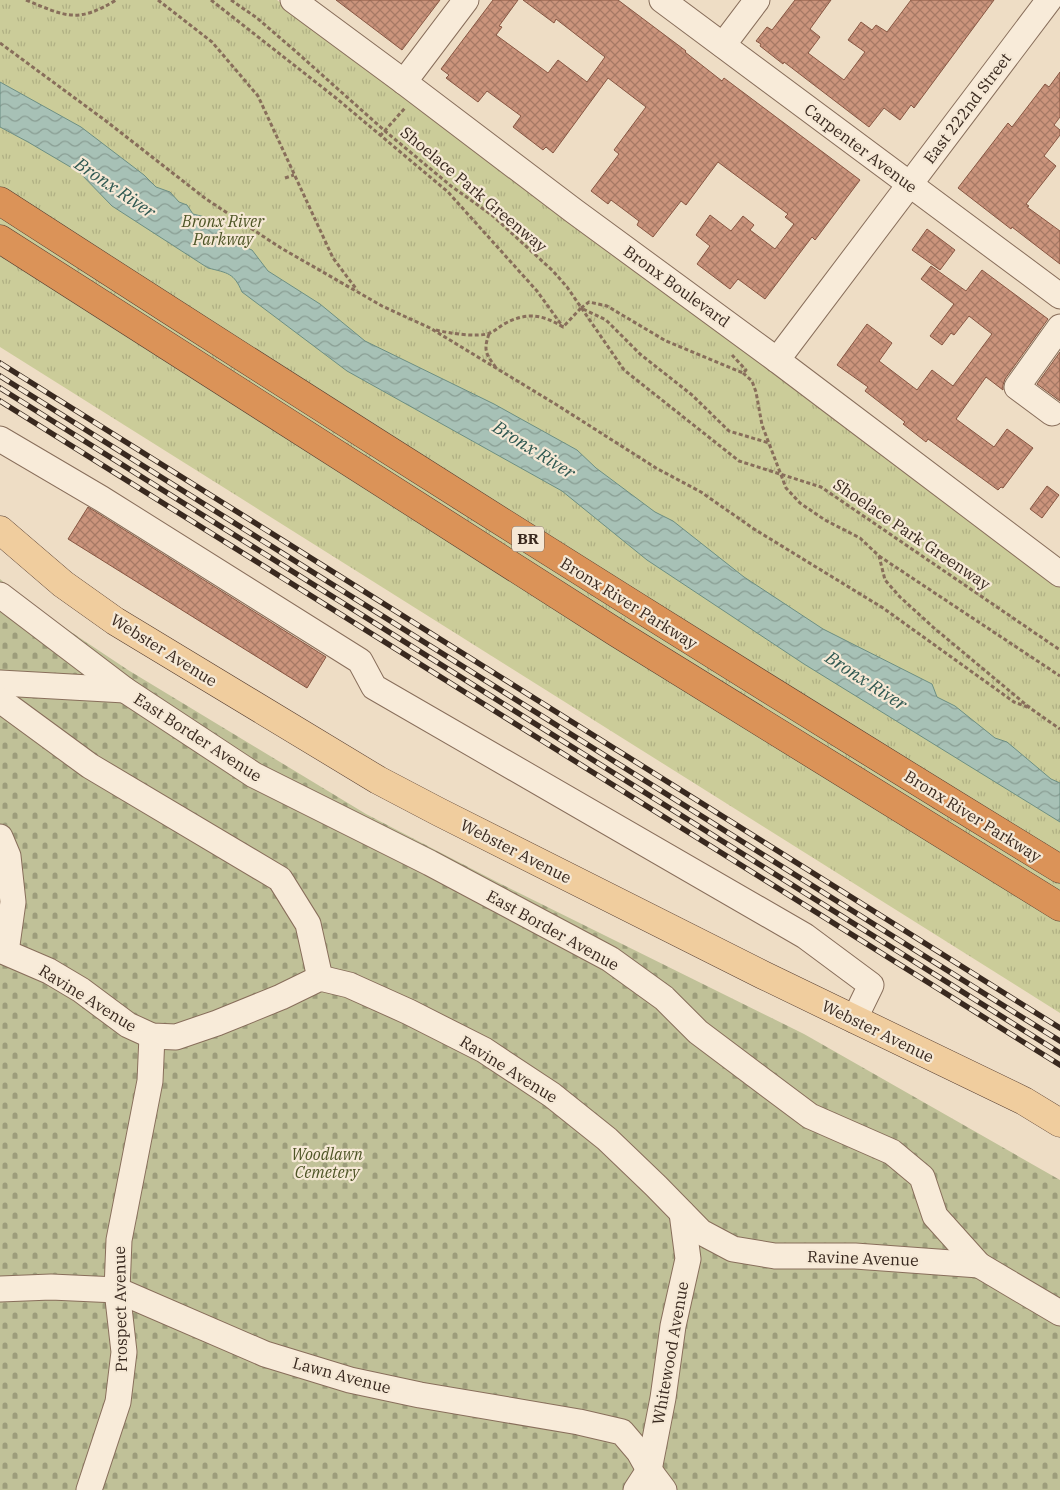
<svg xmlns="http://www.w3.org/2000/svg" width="1060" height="1490" font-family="'IBM Plex Serif',serif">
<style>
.cemetery{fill:url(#cemetery-stones)}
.park{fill:url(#park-tufts)}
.water{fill:url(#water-waves);stroke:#6d8f83}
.building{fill:url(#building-cross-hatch);stroke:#875642}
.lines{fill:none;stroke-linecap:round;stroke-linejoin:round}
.minor-casing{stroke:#886e5b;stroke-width:27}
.major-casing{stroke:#563d30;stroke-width:29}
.highway-casing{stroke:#563d30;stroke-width:29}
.path{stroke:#886e5b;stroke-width:3;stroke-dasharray:4 2.5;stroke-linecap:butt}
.minor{stroke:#f8ebd9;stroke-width:25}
.major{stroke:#f0cd9e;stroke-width:28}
.highway{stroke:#db9358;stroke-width:28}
.rail-casing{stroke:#39291f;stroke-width:5.5}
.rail{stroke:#f5e8d5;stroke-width:4;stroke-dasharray:11;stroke-linecap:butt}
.labels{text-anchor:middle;stroke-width:4.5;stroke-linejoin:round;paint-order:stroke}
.shield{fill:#f5e8d5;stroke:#716256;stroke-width:1}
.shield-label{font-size:15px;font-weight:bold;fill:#39291f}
.street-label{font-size:16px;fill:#39291f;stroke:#f5e8d5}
.park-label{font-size:16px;font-style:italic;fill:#4e5526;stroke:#f5e8d5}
.water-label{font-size:18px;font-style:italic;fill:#2f5851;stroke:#f5e8d5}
</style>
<defs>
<pattern id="cemetery-stones" width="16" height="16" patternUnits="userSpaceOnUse" patternTransform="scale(1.25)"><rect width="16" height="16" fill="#c0c198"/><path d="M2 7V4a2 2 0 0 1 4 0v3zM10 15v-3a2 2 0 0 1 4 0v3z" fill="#9d9d7b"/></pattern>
<pattern id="park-tufts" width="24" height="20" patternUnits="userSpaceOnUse" patternTransform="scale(1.25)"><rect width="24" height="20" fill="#cbcc99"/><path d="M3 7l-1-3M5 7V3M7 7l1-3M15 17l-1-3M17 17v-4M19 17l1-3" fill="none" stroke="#afaf83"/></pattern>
<pattern id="water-waves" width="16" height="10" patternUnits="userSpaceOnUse" patternTransform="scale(1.25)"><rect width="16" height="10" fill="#a7c1b6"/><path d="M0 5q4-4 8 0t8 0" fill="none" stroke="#899d93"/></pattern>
<pattern id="building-cross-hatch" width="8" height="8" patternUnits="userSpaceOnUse" patternTransform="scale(1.25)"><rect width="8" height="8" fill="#cb947c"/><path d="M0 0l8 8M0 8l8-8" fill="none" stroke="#a67965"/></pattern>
</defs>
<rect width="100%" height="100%" fill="#eeddc5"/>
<polygon class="cemetery" points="0,579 35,608 128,670 366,814 501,884 804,1034 1060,1180 1060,1490 0,1490"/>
<polygon class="park" points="0,0 277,0 1060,586 1060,1013 0,347"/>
<path class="water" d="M0,82L81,127L144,175L156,187L170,192L179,202L187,205L193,214L209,218L232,242L252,250L268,271L320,304L365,341L494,404L577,450L596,468L655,512L673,521L744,577L823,629L932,684L937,697L955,706L995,738L1007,742L1051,779L1060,783V822L804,664L647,560L562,491L347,371L242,292C234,273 228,273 208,268L112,206L79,172L28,142L0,127Z"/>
<g class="building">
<polygon points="336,0 440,0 402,50"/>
<polygon points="493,0 518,0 499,26 502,27 496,35 548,73 558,60 587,82 605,57 556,19 554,23 523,0 618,0 686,51 685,52 722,81 724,78 860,180 815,240 812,237 765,299 738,279 730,289 697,264 710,246 696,235 710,215 731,231 743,216 754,225 750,230 775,249 794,224 785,217 788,214 718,162 686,205 681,201 653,237 637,225 639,221 611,200 608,204 591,191 619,154 614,150 646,107 608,78 553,153 546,147 543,150 513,127 521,116 487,91 478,102 446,78 449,75 441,69"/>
<polygon points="795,0 831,0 810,29 820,37 808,53 844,80 865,52 848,40 861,22 872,30 876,25 887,32 911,0 994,0 914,108 911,105 900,120 884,108 869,127 784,62 783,64 760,46 761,44 756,41 767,27 772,30"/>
<polygon points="1060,72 1060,117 1054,125 1060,130 1060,135 1044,156 1056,166 1026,204 1029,206 1027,207 1060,231 1060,264 1012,227 1011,229 958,188 1008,123 1012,127 1045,84 1049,87"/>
<polygon points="927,229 955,250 940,270 912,250"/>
<polygon points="931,266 966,291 982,270 1048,319 1005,379 1003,385 1003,390 986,377 956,419 994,447 1007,429 1033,448 1003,488 1001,487 998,490 928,439 926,442 903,424 905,422 865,391 868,387 837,365 867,324 892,343 879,361 917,390 932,370 953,386 992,334 969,316 954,335 951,333 942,345 930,336 954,304 921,279"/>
<polygon points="1060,352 1060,401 1037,384"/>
<polygon points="1047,486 1059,495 1042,518 1030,509"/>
<polygon points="88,507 326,657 307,688 68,539"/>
</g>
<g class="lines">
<g class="minor-casing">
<g id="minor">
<polyline points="293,0 404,82 574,211 777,360 1060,574"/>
<polyline points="662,0 1060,296"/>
<polyline points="723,45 757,0"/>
<polyline points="404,82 466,0"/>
<polyline points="777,360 1049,0"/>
<polyline points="1052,413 1017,387 1060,327"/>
<polyline points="0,439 102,499 360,661 374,687 805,936 871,985 854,1020"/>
<polyline points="0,595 125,690 254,775 430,863 610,959 664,998 698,1032 810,1116 892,1152 922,1177 935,1216 979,1265 1060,1313"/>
<polyline points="0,683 125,690"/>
<polyline points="0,700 90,766 280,879 308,924 320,978"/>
<polyline points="0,837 8,856 13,902 6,952"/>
<polyline points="0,950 49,971 81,990 128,1025 152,1036 176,1037 217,1023 281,997 320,978 349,985 409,1012 484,1050 552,1095 607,1139 656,1186 701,1232 733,1249 775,1256 855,1256 979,1265"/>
<polyline points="0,1289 51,1287 117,1290 265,1354 350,1380 420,1395 579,1422 622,1432 639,1452 649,1470 664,1490"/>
<polyline points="89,1490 118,1402 124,1352 117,1290 119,1240 150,1081 152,1036"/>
<polyline points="636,1490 649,1470 663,1398 673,1326 688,1259 682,1213"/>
</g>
</g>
<g class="major-casing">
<polyline id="major" points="0,530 63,584 115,621 378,780 439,812 763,975 1024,1101 1060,1123"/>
</g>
<g class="highway-casing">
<g id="highway">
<path d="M0,201C351,428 704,651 1060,869"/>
<polyline points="0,239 617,633 1060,907"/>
</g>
</g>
<g class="path">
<path d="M26,0C65,16 77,24 116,0"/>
<polyline points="158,0 212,42 258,96 333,258 357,290"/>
<polyline points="211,0 336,98 448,192 537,291 563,327"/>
<polyline points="231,0 257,18 293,49 385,131 451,186 493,216 553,271 567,287 624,370 739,461 821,487 1060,650"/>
<polyline points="0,43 106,121 206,199 281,248 382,306 430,328 557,405 656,468 701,492 754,529 883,608 1014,702 1030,708"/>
<polyline points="380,136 405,108"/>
<polyline points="285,178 294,175"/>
<polyline points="581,308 589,302 607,306 666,341 743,373 746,370 732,355"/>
<path d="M436,330C448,333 478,338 490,333C495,331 499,327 504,324C526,312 542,314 563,327L581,308L606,320L640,354L692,395L729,431L769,443"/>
<path d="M489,334C483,351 486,354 497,369"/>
<polyline points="743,373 752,381 756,392 762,425 786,488 800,503 825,520 860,538 879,556 885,580 900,597 934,628 1030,708 1060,729"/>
<polyline points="879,556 1060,676"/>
</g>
<use href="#minor" class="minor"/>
<use href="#major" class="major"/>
<use href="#highway" class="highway"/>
<g class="rail-casing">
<g id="rail">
<polyline points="0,363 1060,1028"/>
<polyline points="0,376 1060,1041"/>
<polyline points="0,388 1060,1053"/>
<polyline points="0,401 1060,1065"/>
</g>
</g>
<use href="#rail" class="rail"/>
</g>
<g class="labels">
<rect class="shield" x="512" y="526.5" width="32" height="25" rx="4"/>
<g class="shield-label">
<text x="528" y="544">BR</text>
</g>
<g class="street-label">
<text transform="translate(967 108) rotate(-53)" y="6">East 222nd Street</text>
<text transform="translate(861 148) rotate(37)" y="6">Carpenter Avenue</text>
<text transform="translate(474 189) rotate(40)" y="6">Shoelace Park Greenway</text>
<text transform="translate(677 286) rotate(36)" y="6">Bronx Boulevard</text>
<text transform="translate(912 534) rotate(34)" y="6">Shoelace Park Greenway</text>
<text transform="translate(629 603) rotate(32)" y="6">Bronx River Parkway</text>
<text transform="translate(164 650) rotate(32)" y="6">Webster Avenue</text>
<text transform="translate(198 737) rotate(33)" y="6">East Border Avenue</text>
<text transform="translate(973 816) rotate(32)" y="6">Bronx River Parkway</text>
<text transform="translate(516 851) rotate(27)" y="6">Webster Avenue</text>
<text transform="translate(553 930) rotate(29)" y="6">East Border Avenue</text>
<text transform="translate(88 998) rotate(32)" y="6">Ravine Avenue</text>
<text transform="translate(878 1031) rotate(26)" y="6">Webster Avenue</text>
<text transform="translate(509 1069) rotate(32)" y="6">Ravine Avenue</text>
<text transform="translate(863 1258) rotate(2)" y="6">Ravine Avenue</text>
<text transform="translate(120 1309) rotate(-91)" y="6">Prospect Avenue</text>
<text transform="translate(670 1353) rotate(-80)" y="6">Whitewood Avenue</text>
<text transform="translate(342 1375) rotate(15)" y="6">Lawn Avenue</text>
</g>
<g class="park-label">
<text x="223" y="227">Bronx River<tspan x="223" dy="18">Parkway</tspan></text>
<text x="327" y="1160">Woodlawn<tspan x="327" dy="18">Cemetery</tspan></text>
</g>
<g class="water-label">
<text transform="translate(115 188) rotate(34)" y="6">Bronx River</text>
<text transform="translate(534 450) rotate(32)" y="6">Bronx River</text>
<text transform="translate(866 681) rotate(33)" y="6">Bronx River</text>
</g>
</g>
</svg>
